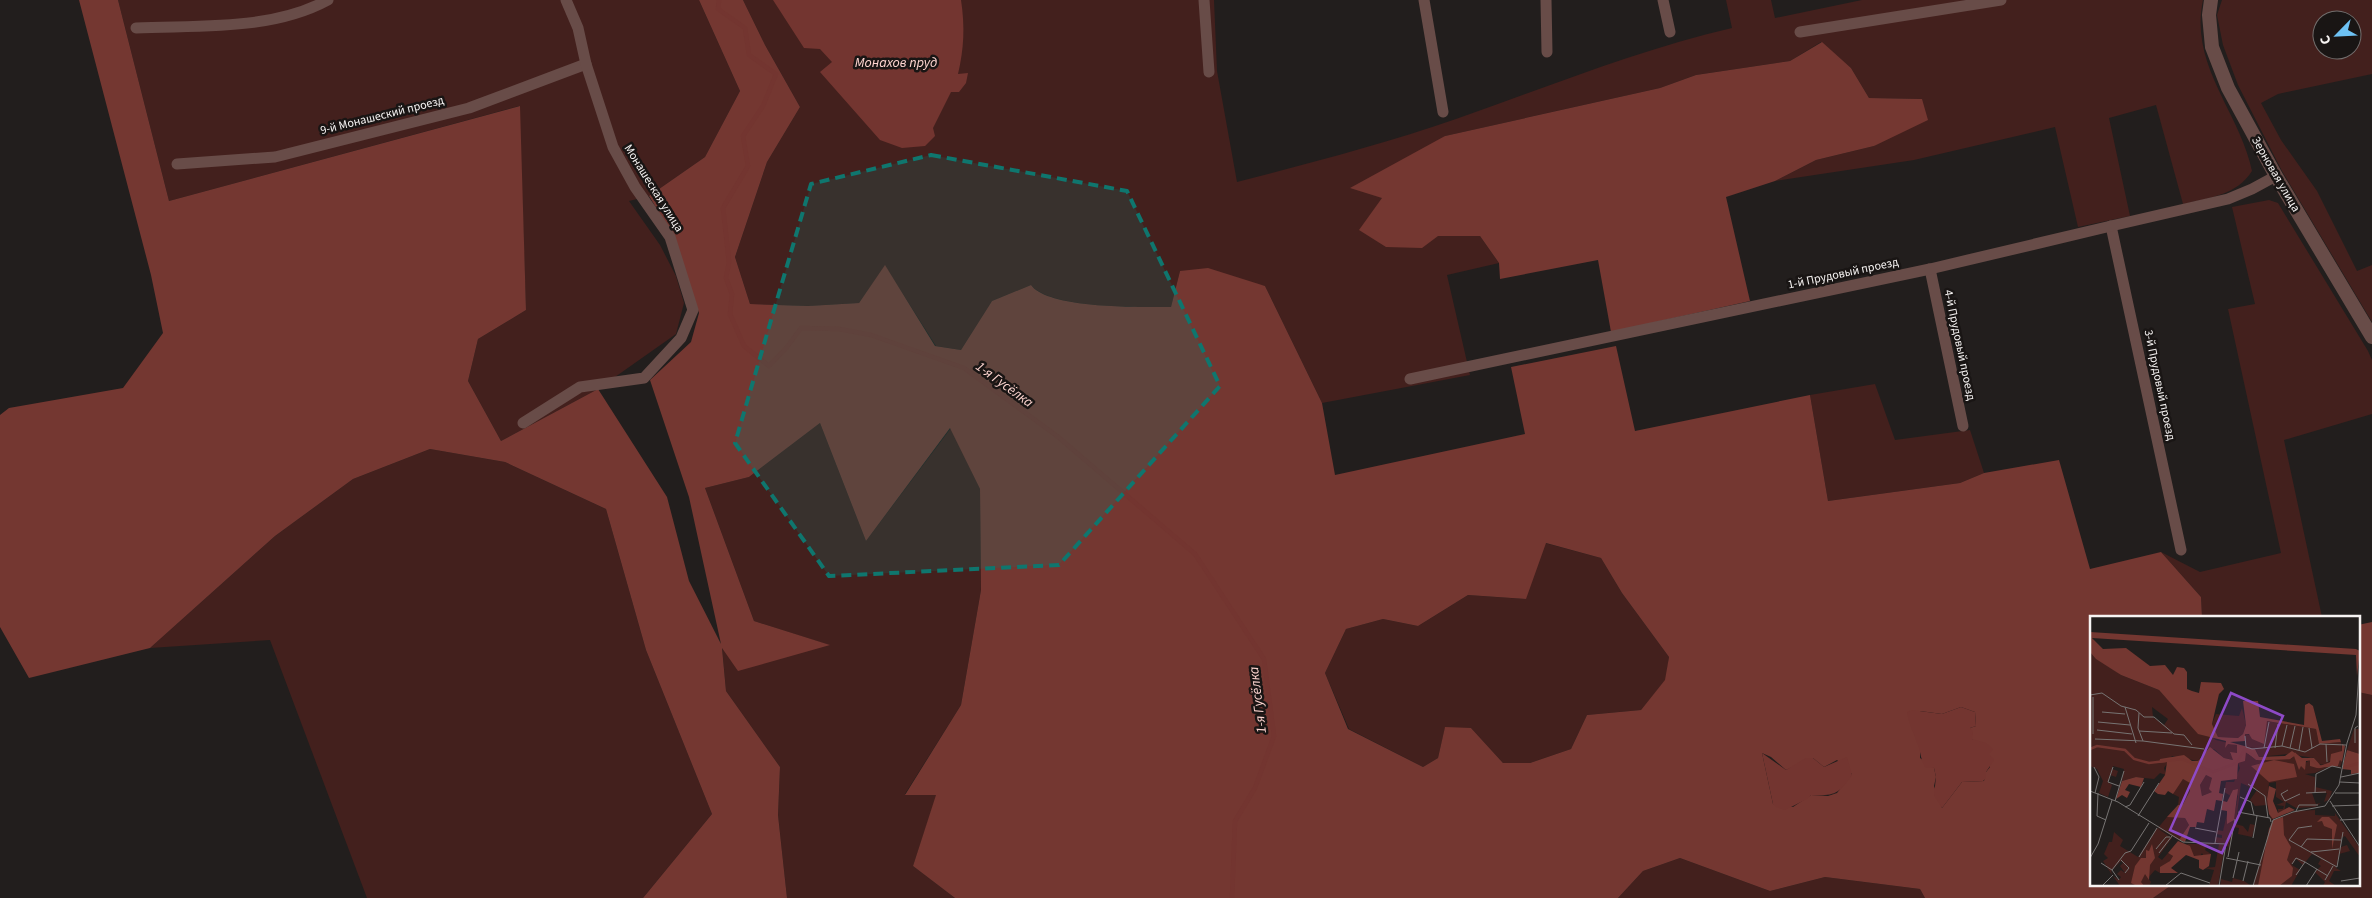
<svg xmlns="http://www.w3.org/2000/svg" width="2372" height="898" font-family="'Source Sans 3',sans-serif">
<style>
.green{fill:#43201d;fill-rule:evenodd}
.forest{fill:#743731;fill-rule:evenodd}
.water{fill:#733530}
.lines{fill:none;stroke-linecap:round;stroke-linejoin:round}
.stream{stroke:#733530;stroke-width:4.5}
.minor{stroke:#684c48;stroke-width:11}
.tertiary{stroke:#684c48;stroke-width:14}
.marked{fill:#0f766e;fill-opacity:0.2;stroke:#0f766e;stroke-width:4;stroke-dasharray:10 6;stroke-linejoin:round}
.labels{text-anchor:middle;stroke-width:5;stroke-linejoin:round;paint-order:stroke}
.street-label{font-size:12px;fill:#f7f4f3;stroke:#191514}
.water-label{font-size:14px;font-style:italic;fill:#fed5d0;stroke:#191514}
.inset-river{fill:none;stroke:#733530;stroke-width:2.5}
.inset-road{fill:none;stroke:#777473;stroke-width:1}
.view{fill:#8e4ac7;fill-opacity:0.15;stroke:#8e4ac7;stroke-width:2.5}
.inset-edge{fill:none;stroke:#f7f4f3;stroke-width:2.5}
</style>
<rect width="100%" height="100%" fill="#221e1d"/>
<g class="green">
<polygon points="118,0 699,0 740,91 705,157 649,196 629,201 660,245 676,276 684,303 676,334 598,389 501,441 468,381 478,339 526,310 519,106 169,201"/>
<path d="M743,0H1214L1217,71L1237,182C1310,163 1384,144 1456,119C1547,87 1638,50 1732,28L1726,0H1771L1775,18L1862,0H2203C2189,66 2240,112 2252,171C2237,195 2209,198 2183,204L2156,105L2109,118L2130,216L2078,227L2055,127L1914,160L1775,181L1816,160L1874,146L1922,99L1869,98L1851,68L1821,42L1790,61L1696,75L1660,88L1445,136L1382,198L1438,236H1480L1499,263L1447,275L1470,375L1322,403L1265,286L1180,271L1171,307C1140,307 1050,309 1031,285L992,301L961,350L936,346L885,266L859,303L808,306L750,304L735,257L767,162L800,107L765,45Z"/>
<path d="M2222,0H2372V74L2278,94L2261,103L2281,140L2317,191L2357,271L2372,265V322L2282,171L2238,85L2223,45L2217,15ZM2322,20H2352V50H2322Z"/>
<polygon points="2269,200 2278,203 2368,351 2372,360 2372,414 2284,440 2322,617 2202,617 2201,597 2161,552 2200,572 2281,553 2228,309 2255,304 2232,207"/>
<polygon points="1875,384 1895,440 1970,430 1984,473 1960,483 1828,501 1810,395"/>
<polygon points="820,423 866,541 951,428 980,489 981,590 961,705 905,794 937,794 913,866 955,898 787,898 778,815 780,767 726,691 722,647 829,645 754,621 705,488 749,477"/>
<polygon points="430,449 505,462 606,509 646,650 712,814 643,898 367,898 270,640 150,648 275,536 353,479"/>
<polygon points="1545,543 1601,558 1622,593 1669,657 1666,680 1641,710 1587,715 1571,749 1530,763 1503,763 1471,728 1445,728 1438,758 1423,767 1349,729 1325,673 1346,629 1383,619 1418,626 1468,595 1525,599"/>
<polygon points="2358,692 2372,695 2372,898 2153,898 2173,884 2358,884"/>
<polygon points="1680,858 1770,891 1825,877 1920,889 1925,898 1618,898 1643,871"/>
</g>
<g class="forest">
<path d="M79,0H118L169,201L520,106L526,310L478,339L468,381L501,441L598,389L667,497L689,581L721,644L689,497L650,380L691,342L699,313L674,237L649,196L705,157L740,91L699,0H743L765,45L800,107L767,162L735,257L750,304L808,306L859,303L885,265L935,346L961,350L992,301L1031,285C1048,309 1141,307 1171,307L1180,271L1208,268L1265,286L1322,403L1335,475L1525,434L1511,367L1616,346L1635,431L1810,395L1828,501L1960,483L1984,473L2059,460L2090,569L2161,552L2201,597L2202,617H2091V884H2173L2153,898H1925L1920,889L1825,877L1770,891L1680,858L1643,871L1618,898H955L913,866L936,795H905L961,705L981,590L980,489L950,428L866,541L820,423L749,477L705,488L754,621L830,645L738,671L722,648L726,691L780,767L778,815L787,898H643L712,814L646,650L606,509L505,462L430,449L353,479L275,536L150,648L29,678L0,627V415L9,408L123,388L163,333L151,275ZM1546,543L1601,558L1622,593L1669,657L1665,680L1641,710L1587,715L1571,749L1530,763H1503L1471,728L1445,727L1438,758L1423,767L1348,729L1325,673L1346,629L1383,619L1418,626L1468,595L1526,599ZM1961,707L1975,712L1976,726L1970,728L1972,739L1990,767L1986,772L1984,781L1962,782L1942,808L1934,786L1936,777L1934,768L1920,758V711L1942,714ZM1762,753L1771,757L1786,770L1813,758L1824,767L1837,760L1852,774L1837,793L1828,796L1811,795L1793,807L1773,804Z"/>
<polygon points="1822,42 1851,68 1869,98 1922,99 1928,120 1874,146 1816,160 1775,181 1726,197 1750,301 1611,332 1598,260 1500,279 1499,263 1480,236 1438,236 1422,248 1386,247 1359,230 1382,198 1350,188 1445,136 1660,88 1696,75 1790,61"/>
<polygon points="2372,622 2372,695 2358,692 2358,625"/>
</g>
<g class="water">
<path d="M773,0H961C965,27 964,48 958,74L968,73L966,83L959,92H951L933,128L935,136L925,146L902,148L880,140L820,72L832,62L820,49L804,48Z"/>
<path d="M1961,707L1975,712L1976,726L1970,728L1973,732L1972,739L1986,743L1993,749L1989,754L1994,760L1986,772V778L1983,781L1962,782L1942,808L1934,795L1936,777L1934,768L1925,767C1921,760 1921,755 1919,748C1915,735 1909,725 1907,712L1912,710L1942,714Z"/>
<path d="M1762,753L1786,770L1806,758H1813L1824,767L1847,757L1852,775C1839,794 1835,796 1811,795L1807,799L1785,810L1776,807L1773,804Z"/>
</g>
<g class="lines">
<polyline class="stream" points="719,0 718,9 745,28 749,55 776,74 763,106 743,136 748,166 723,208 729,262 726,278 732,294 730,314 744,346 769,366 787,347 801,328 839,329 871,335 964,368 1057,436 1195,554 1264,659 1274,736 1255,788 1235,821 1232,898"/>
<g class="minor">
<polyline points="1204,0 1209,72"/>
<polyline points="1424,0 1443,112"/>
<polyline points="1546,0 1547,52"/>
<polyline points="1663,0 1670,32"/>
<path d="M136,28C199,25 271,31 328,0"/>
<polyline points="1800,32 2001,0"/>
<polyline points="177,164 275,157 469,108 586,64"/>
<polyline points="2111,226 2181,550"/>
<polyline points="1930,269 1963,426"/>
<polyline points="1410,379 1930,269 2111,226 2228,199 2252,189 2276,176"/>
<polyline points="523,423 580,387 644,378 681,338 693,310 670,237 635,187 613,147 586,64 578,28 566,0"/>
</g>
<polyline class="tertiary" points="2211,0 2209,15 2212,47 2228,88 2276,176 2372,337"/>
</g>
<path class="marked" d="M931,155L1127,191L1220,386L1059,565L829,576L735,443L811,184Z"/>
<g class="labels">
<g class="street-label">
<text transform="translate(382 115) rotate(-14)" y="4">9-й Монашеский проезд</text>
<text transform="translate(2276 174) rotate(60)" y="4">Зерновая улица</text>
<text transform="translate(654 188) rotate(58)" y="4">Монашеская улица</text>
<text transform="translate(1843 273) rotate(-12)" y="4">1-й Прудовый проезд</text>
<text transform="translate(1960 345) rotate(78)" y="4">4-й Прудовый проезд</text>
<text transform="translate(2160 385) rotate(78)" y="4">3-й Прудовый проезд</text>
</g>
<g class="water-label">
<text x="896" y="67">Монахов пруд</text>
<text transform="translate(1005 384) rotate(36)" y="5">1-я Гусёлка</text>
<text transform="translate(1257 700) rotate(-97)" y="5">1-я Гусёлка</text>
</g>
</g>
<g transform="translate(2090 616)">
<rect width="270" height="270" fill="#221e1d"/>
<path d="M0,36L31,59L69,74L97,104L126,124L147,129L148,137H140L144,144L134,142L124,133H116L108,145L82,140L74,152L76,159L70,157L64,163L46,161L32,165L34,153L23,150L22,153L28,155L26,161L20,159L18,166L22,169L18,181L9,177L13,165L7,153L0,150ZM62,91L78,103L74,109L63,101ZM152,92L156,108L153,118L148,122L128,121L122,108L126,98L149,100ZM177,105L226,113L229,128L251,126L252,135L235,149L228,148L224,142L199,138L169,141L165,132L156,131L155,118L161,119ZM264,113H270V138L257,134ZM156,136L166,144L200,143L204,140L210,150L220,144L223,150L233,152L242,149L248,150L250,144L252,146L250,151L241,150L225,157L215,158L225,161V171L242,175L239,184L234,186L237,177H222L226,188L231,187L225,191L206,192L196,186L194,196L188,197V193H193L194,190L186,189L194,186L186,181V166L179,167L177,183L183,203L181,204L177,189L165,190L160,184L167,174L151,167L147,199L151,200L145,208L153,210L158,216L160,208L165,209L162,221L148,218L149,212L144,211L136,241L138,230L125,226V221L132,222V219L126,218L127,214L133,215L137,198V205L144,202L148,180L145,173L141,180L134,176L136,166H144L150,152L148,147ZM116,159L122,162V176L112,180L110,169ZM93,163L99,164L100,175L93,188L88,189L89,181L83,178L84,173ZM225,194V199L245,200V197L270,232V241L255,220L251,222V231L257,229L260,235L249,238L246,252L251,255H244L239,265L246,270H233L235,266L225,256L231,250L228,248L231,243L222,238L213,249L206,243L202,249L210,254L201,270H163L183,204L207,195ZM86,199L95,202L99,209L89,224L68,212L77,201ZM67,212L82,222L68,241L72,244L78,237L83,240L80,245L70,257L65,254L58,262L61,266L59,270H30L23,260L29,264L31,261L27,258L31,254L35,257L30,250L33,247L31,245L21,255L22,259L13,245L18,242L14,238L19,226H22L24,216L33,224L30,230L48,241ZM97,228H135L128,270H119L124,254L114,252L125,251L129,228L117,229L115,234L121,238L114,241L112,237L109,242L102,239ZM143,262L154,265L160,269L130,270L131,263L142,266Z" fill="#43201d" fill-rule="evenodd"/>
<path d="M0,16L266,33L270,35L267,60L266,39L2,22L13,33L36,32L60,50L75,49L83,59L87,51L94,52L97,56V73L102,75L109,77L111,66L131,67L134,73L129,78L122,108L128,121L148,122L153,118L156,109L153,85H168L170,101L214,109L215,89L219,87L223,90L232,125L250,123L251,126L229,128L226,113L177,105L174,128L162,123L159,118H155V125L140,126L165,133L169,141L195,140L202,135L212,142H224L231,150L240,146L241,138L252,135V128L255,130L252,146L250,144L248,150L227,152L220,150V144L216,145L215,154L211,150L209,154L204,140L200,143L166,144L156,136L155,145L148,147L147,163L131,165L129,177L133,178L132,185L126,184L124,195L117,193L114,207L107,206L106,211H100L95,226L89,224L99,209L95,202L77,201L88,189L93,188L100,175V167L93,163L83,178L78,175L75,179L68,178L64,175L75,159L77,146L69,147L70,143L94,139L102,145H108L120,131L134,142L143,144L140,136L147,137V129L138,128L135,132L136,125L108,118L69,74L31,59L6,43L0,36ZM116,159L122,162L119,173L122,176L112,180L110,169ZM257,134L270,138V157L261,158V154L252,153ZM46,161L54,162L51,171L39,168L35,174L40,176L37,182L32,179L26,183L32,165ZM179,170L186,173L183,185L188,197L199,191L205,194L183,203L179,198L177,183ZM148,173L144,204L137,208V195L131,194L133,185L137,186L143,174ZM193,201L194,219L201,231L197,244L203,252L202,260L189,270H168L179,213L183,204ZM232,201H239L247,209L242,233V213L234,210L232,205L227,206ZM88,225L100,230L104,240L121,238L119,250L113,254L109,252V244L96,239L81,252L88,257H70V251L80,245L83,240L78,237ZM62,228L65,242L60,249L59,264L55,258L51,266L54,270H47L41,267L45,250L51,242H56V234L59,235Z" fill="#743731" fill-rule="evenodd"/>
<path d="M184,144L204,148L207,161L179,166L161,150Z" fill="#733530"/>
<path class="inset-river" d="M0,133L7,130L35,134L44,143L59,147L92,143L123,156L147,147L154,134L169,143L199,142L205,138L211,144L221,143L229,151L243,148M255,151L270,147"/>
<path class="inset-road" d="M0,79L12,77L31,90L46,94L54,101H64L84,118L94,119L102,129M3,81V118M35,91L46,127M12,96L35,98M49,97L48,112L53,125L114,133M8,106L40,109M219,112L222,132M7,114L42,118M49,115L82,117M155,120L156,131L162,133L192,130L215,136L230,128L256,129M5,123L53,125M265,127V112L268,110M236,128L237,146M192,130L197,109M174,132L179,106M185,132L188,108M200,132L205,110M209,134L213,111M4,151L9,161L5,177M23,151L18,166L29,170M251,161L270,157M250,166L270,167M158,168L175,180L178,202M0,175L28,186L93,226L136,228L129,270M8,177L7,200L16,204M216,177L236,176M225,177L226,158L242,150L251,152M245,177H270M150,181L161,186L164,199M25,185L34,155M195,185L210,178M195,185L191,178L198,174M240,185L270,231M242,190L270,189M35,191L40,189L54,166M206,195L209,189H228M148,196L180,202L181,206M48,200L69,167M250,204L270,203M222,210L208,212L199,224L247,251M105,212L126,216M163,222L167,200M125,227L135,172M211,231L217,223L251,224M66,233L76,221H80M221,236L249,233M69,237L82,220M49,241L67,212M138,241L145,203M0,242L8,228L22,184M136,242L171,249M31,244L39,252L35,257M11,247L22,254L29,264M202,248L206,242L215,246M247,251L253,216M22,254L35,237L41,235L59,207M206,259L215,246L238,260M143,262L149,236M235,264L243,250M153,265L158,245M251,265L270,262M12,270L23,259M75,270L91,257L120,267M163,270L183,204L203,196L235,190L249,169L257,127L266,99L270,43M216,270L227,253"/>
<path class="view" d="M141,77L193,100L132,237L80,214Z"/>
<rect width="270" height="270" class="inset-edge"/>
</g>
<g transform="translate(2337 35) rotate(246)"><circle r="24" fill="#191514" stroke="#726e6d"/>
<path d="M0-4L9 19L0 12L-9 19Z" fill="#6ec2f4"/>
<text y="-8" font-size="14" font-weight="bold" text-anchor="middle" fill="#f7f4f3">С</text>
</g>
</svg>
